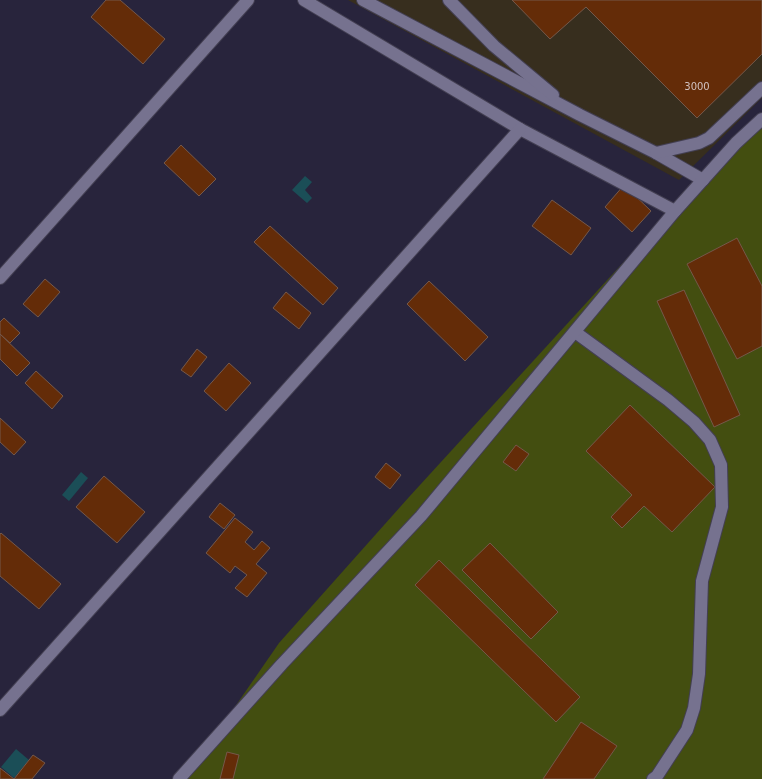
<svg xmlns="http://www.w3.org/2000/svg" width="762" height="779" font-family="'DejaVu Sans',sans-serif">
<style>
.commercial{fill:#372e1e}
.green{fill:#434e10}
.water{fill:#1b4e57}
.building{fill:#642c08;stroke:#75584a}
.lines{fill:none;stroke-linecap:round;stroke-linejoin:round}
.minor-casing{stroke:#433f52;stroke-width:14}
.minor{stroke:#76728f;stroke-width:12}
.labels{text-anchor:middle;stroke-width:3;stroke-linejoin:round;paint-order:stroke}
.number-label{font-size:10px;fill:#d0c1bf}
</style>
<rect width="100%" height="100%" fill="#28243c"/>
<polygon class="commercial" points="348,0 762,0 762,98 679,180"/>
<polygon class="green" points="762,116 762,779 185,779 279,643 409,497 736,139"/>
<g class="water">
<polygon points="305,176 312,182 305,190 312,198 307,203 292,190"/>
<polygon points="81,472 88,478 69,501 62,495"/>
<polygon points="16,749 29,760 14,778 1,767"/>
</g>
<g class="building">
<polygon points="106,0 120,0 165,39 143,64 91,17"/>
<polygon points="512,0 762,0 762,54 697,118 586,7 550,39"/>
<polygon points="181,145 216,179 199,196 164,163"/>
<polygon points="624,185 651,211 632,232 605,207"/>
<polygon points="552,200 591,228 571,255 532,226"/>
<polygon points="270,226 338,288 323,305 254,242"/>
<polygon points="737,238 762,286 762,346 737,359 687,264"/>
<polygon points="45,279 60,292 38,317 23,304"/>
<polygon points="429,281 488,337 465,361 407,304"/>
<polygon points="684,290 740,415 714,427 657,301"/>
<polygon points="286,292 311,313 299,329 273,308"/>
<polygon points="4,318 20,333 10,343 0,334 0,322"/>
<polygon points="0,334 30,363 17,376 0,359"/>
<polygon points="197,349 207,357 191,377 181,370"/>
<polygon points="229,363 251,383 226,411 204,391"/>
<polygon points="36,371 63,396 52,409 25,383"/>
<polygon points="630,405 715,487 672,532 644,506 622,528 611,517 632,495 586,451"/>
<polygon points="0,418 26,442 14,455 0,442"/>
<polygon points="516,445 529,454 516,471 503,462"/>
<polygon points="386,463 401,475 390,489 375,477"/>
<polygon points="104,476 145,512 117,543 76,507"/>
<polygon points="220,503 235,515 224,529 209,517"/>
<polygon points="235,518 253,532 245,542 254,550 262,541 270,548 256,564 267,573 247,597 235,588 247,575 235,566 230,573 206,553"/>
<polygon points="1,533 61,584 39,609 0,576 0,534"/>
<polygon points="490,543 558,612 531,639 462,570"/>
<polygon points="439,560 580,697 556,722 415,585"/>
<polygon points="581,722 617,746 594,779 543,779"/>
<polygon points="227,752 239,755 233,779 220,779"/>
<polygon points="33,755 45,763 32,779 0,779 0,768 14,779"/>
</g>
<g class="lines">
<g class="minor-casing">
<g id="minor">
<polyline points="304,0 520,129 675,211"/>
<polyline points="363,0 580,115 656,153 703,180"/>
<polyline points="449,0 494,46 553,95"/>
<polyline points="656,153 699,143 709,138 762,88"/>
<polyline points="0,278 248,0"/>
<polyline points="575,332 668,400 694,422 710,440 721,465 722,507 702,581 699,674 694,708 687,730 657,776 653,779"/>
<polyline points="0,710 520,129"/>
<polyline points="179,779 282,664 421,516 675,211 736,143 762,119"/>
</g>
</g>
<use href="#minor" class="minor"/>
</g>
<g class="labels">
<g class="number-label">
<text x="697" y="90">3000</text>
</g>
</g>
</svg>
